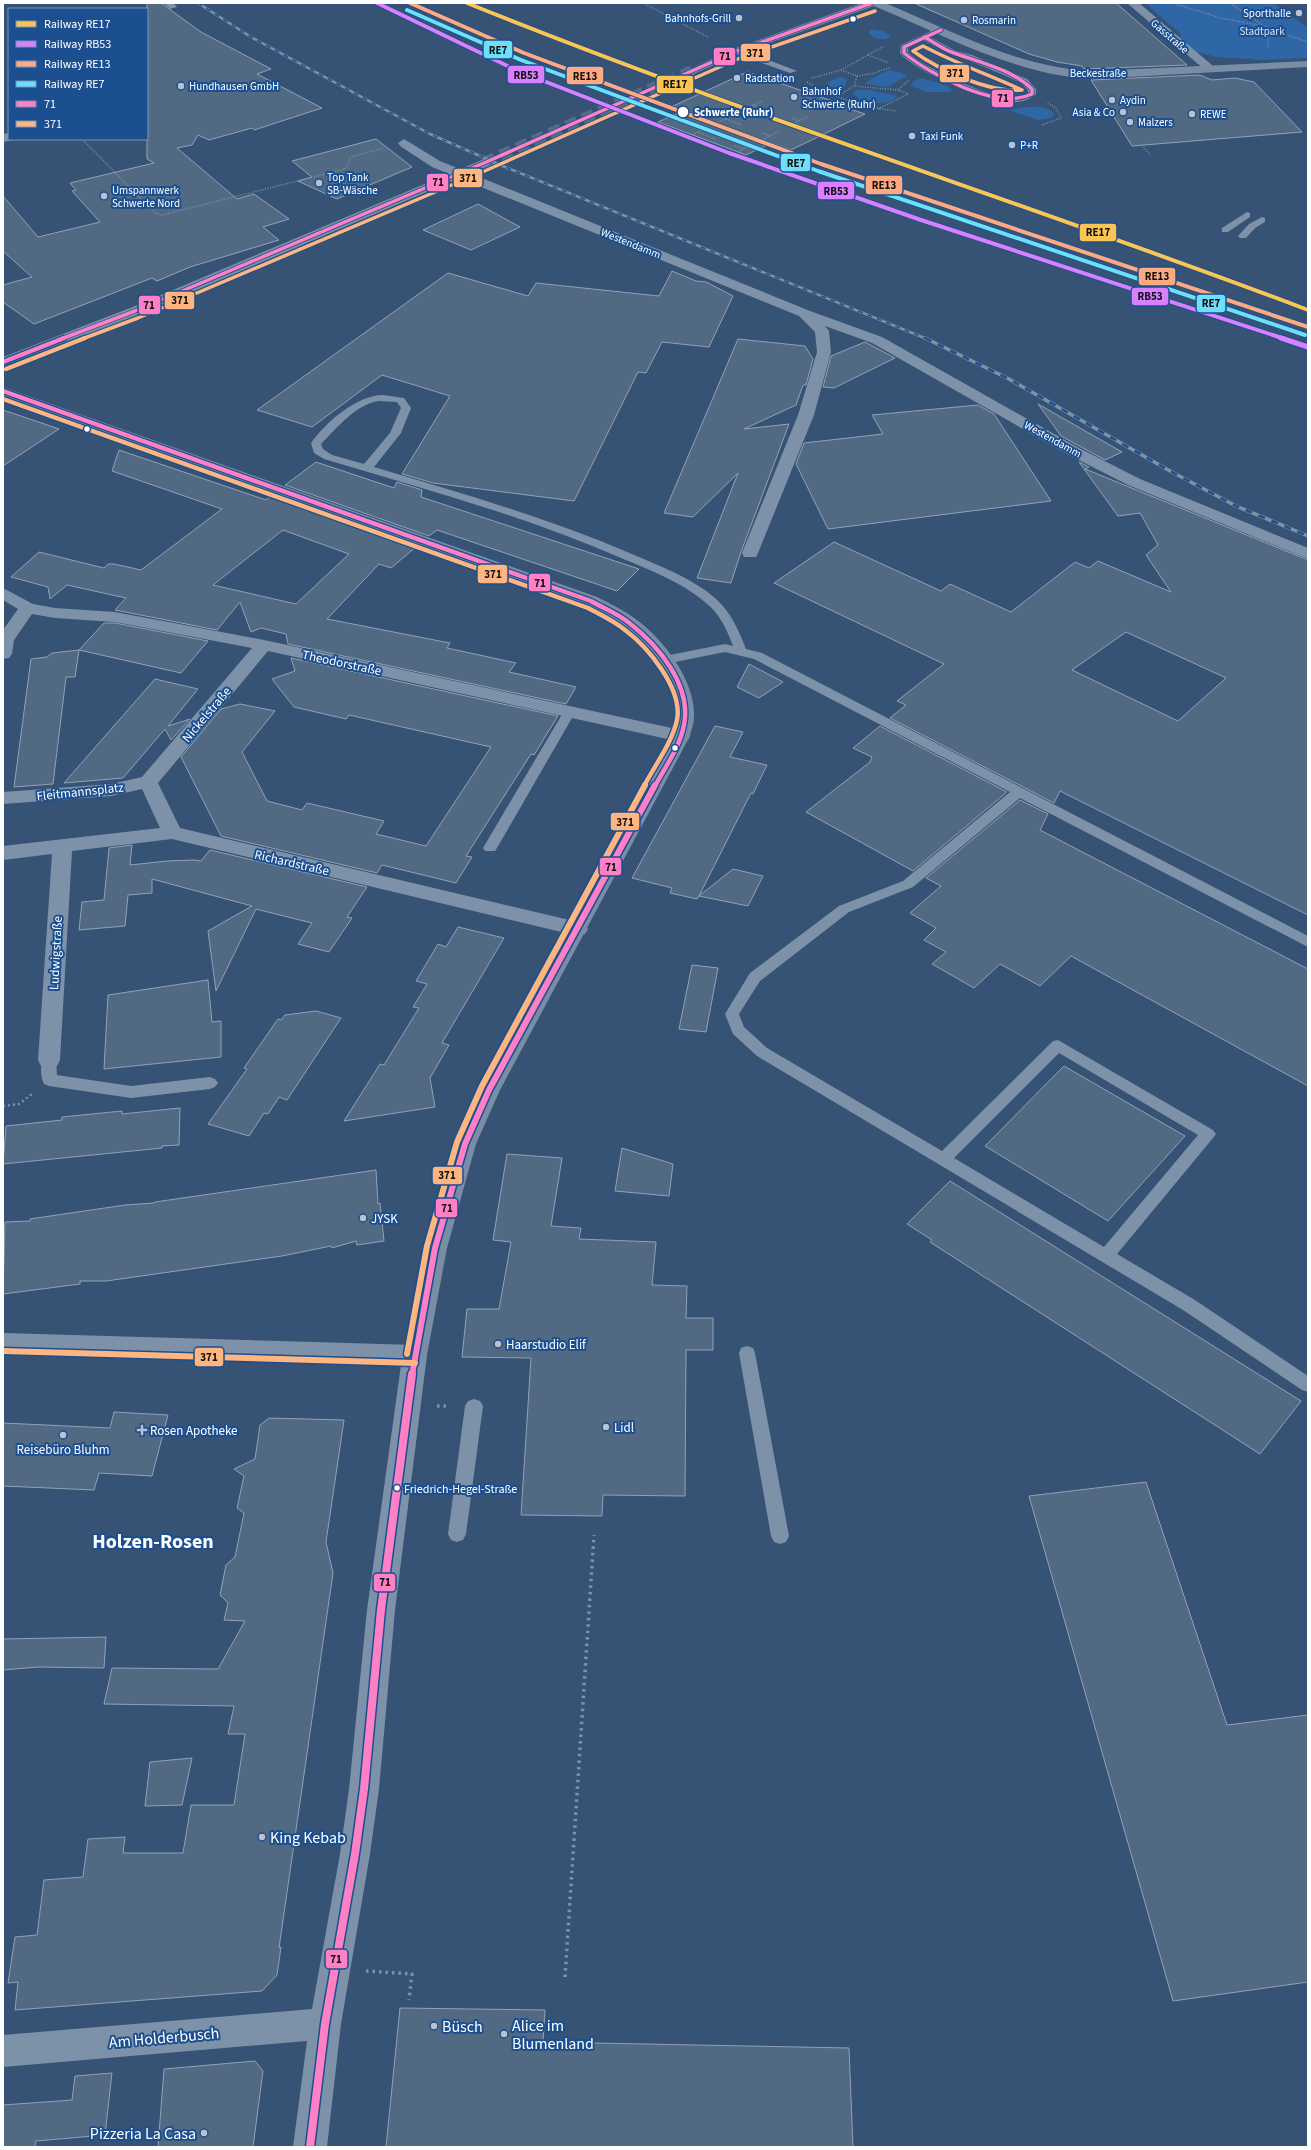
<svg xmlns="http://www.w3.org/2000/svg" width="1311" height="2150" font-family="'Source Sans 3',sans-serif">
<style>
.green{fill:#2f66a5}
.building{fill:#526984;stroke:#92a2b6;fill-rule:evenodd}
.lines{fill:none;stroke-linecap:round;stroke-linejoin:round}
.secondary-tunnel{stroke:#546c89;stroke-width:12;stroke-dasharray:12 6;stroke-linecap:butt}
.path-far2{stroke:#7d92a8;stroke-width:1.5;stroke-dasharray:1 1.5;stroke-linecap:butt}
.path-far1{stroke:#7d92a8;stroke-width:2.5;stroke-dasharray:2 3;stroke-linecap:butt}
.path{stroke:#7d92a8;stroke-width:3.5;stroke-dasharray:2.5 4;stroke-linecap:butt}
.lane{fill:#7d92a8;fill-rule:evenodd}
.street{fill:#7d92a8;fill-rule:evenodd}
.secondary{fill:#798da4;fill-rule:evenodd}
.rail-far1-casing{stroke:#7e92a7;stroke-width:2.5}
.rail-casing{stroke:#7e92a7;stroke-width:3.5}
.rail-far1{stroke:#1b4f8f;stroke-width:1.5;stroke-dasharray:5;stroke-linecap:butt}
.rail{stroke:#1b4f8f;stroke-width:2.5;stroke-dasharray:7;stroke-linecap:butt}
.bus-1-far3-casing{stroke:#1b4f8f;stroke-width:5}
.bus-1-far2-casing{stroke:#1b4f8f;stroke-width:7}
.bus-1-far1-casing{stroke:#1b4f8f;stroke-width:9}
.bus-1-casing{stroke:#1b4f8f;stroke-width:11}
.bus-2-far2-casing{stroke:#1b4f8f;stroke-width:5}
.bus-2-far1-casing{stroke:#1b4f8f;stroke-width:7}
.bus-2-casing{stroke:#1b4f8f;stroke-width:9}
.bus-1-far3{stroke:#ff80c5;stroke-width:3.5}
.bus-1-far2{stroke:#ff80c5;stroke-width:4.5}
.bus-1-far1{stroke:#ff80c5;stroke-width:6}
.bus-1{stroke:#ff80c5;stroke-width:8}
.bus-2-far2{stroke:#ffb580;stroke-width:3.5}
.bus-2-far1{stroke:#ffb580;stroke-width:4.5}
.bus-2{stroke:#ffb580;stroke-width:6}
.rail-1-casing{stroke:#1b4f8f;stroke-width:5.5}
.rail-2-far1-casing{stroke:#1b4f8f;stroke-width:5.5}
.rail-2-casing{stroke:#1b4f8f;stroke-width:8}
.rail-3-casing{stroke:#1b4f8f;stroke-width:5.5}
.rail-4-casing{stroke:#1b4f8f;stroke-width:5.5}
.rail-1{stroke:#fcc553;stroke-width:4}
.rail-2-far1{stroke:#d880ff;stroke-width:4}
.rail-2{stroke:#d880ff;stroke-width:5.5}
.rail-3{stroke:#ffa980;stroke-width:4}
.rail-4{stroke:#6ddff8;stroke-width:4}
.poi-dot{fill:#b9c2ce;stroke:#1b4f8f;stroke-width:1.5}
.bus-dot{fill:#fff;stroke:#1b4f8f;stroke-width:1.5}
.labels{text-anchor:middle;stroke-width:4;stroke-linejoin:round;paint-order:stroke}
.far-poi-label{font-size:11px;fill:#fff;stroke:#1b4f8f;text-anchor:start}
.far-park-label{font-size:11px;fill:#cfe3fa;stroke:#1b4f8f}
.far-street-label{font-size:11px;fill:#fff;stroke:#1b4f8f}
.far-stop-label{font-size:11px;font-weight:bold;fill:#fff;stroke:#1b4f8f;text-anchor:start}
.bus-label{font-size:12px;fill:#fff;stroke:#1b4f8f;text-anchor:start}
.street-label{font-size:13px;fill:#fff;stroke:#1b4f8f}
.poi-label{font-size:13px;fill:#fff;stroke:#1b4f8f;text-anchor:start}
.near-poi-label{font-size:16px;fill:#fff;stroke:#1b4f8f;text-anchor:start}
.near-street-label{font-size:16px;fill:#fff;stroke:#1b4f8f}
.near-district-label{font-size:20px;font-weight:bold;fill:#fff;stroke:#1b4f8f}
.line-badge{stroke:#1b4f8f;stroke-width:1.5}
.pale-badge-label{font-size:11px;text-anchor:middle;font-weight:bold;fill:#111}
</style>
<rect width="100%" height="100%" fill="#365274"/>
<g class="green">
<polygon points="1145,3 1273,3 1308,28 1308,58 1259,60 1217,57 1196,52 1178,37 1182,35"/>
<path d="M872,29L884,31L891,37C883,42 873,39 868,32Z"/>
<polygon points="889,70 902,73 907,76 888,87 865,84 871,79"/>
<polygon points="840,77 847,79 845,87 837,89 827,86 830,81"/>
<polygon points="921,78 948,86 952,90 951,92 927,92 911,86 914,81"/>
<path d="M865,89L897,96C888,107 862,104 853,94L855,90Z"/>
<path d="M1018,108C1028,107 1048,104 1054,114L1051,118L1038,120L1008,110Z"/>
</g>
<g class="building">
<polygon points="147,3 161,3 201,32 271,69 257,74 322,108 254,130 252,128 209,140 198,135 192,145 177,148 237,199 254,194 289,219 263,227 279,240 190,267 157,281 152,278 34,324 3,302 3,285 32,277 3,251 3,196 38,237 100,222 72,191 76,190 70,183 154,163 147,159"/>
<polygon points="914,3 1116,3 1187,65 1084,69 1082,66 1057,62 1029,54"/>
<polygon points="747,72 847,106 844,107 865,114 791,150 771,143 746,155 658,122 683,111 671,107"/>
<polygon points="1200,75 1212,80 1235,78 1254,82 1302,132 1132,146 1091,80"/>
<polygon points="376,139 412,167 337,199 298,181 312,177 292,161"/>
<polygon points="478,204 520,227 471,250 423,230"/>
<polygon points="672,271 696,281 706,282 733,296 709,347 662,342 646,373 638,372 574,501 433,483 402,474 450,396 382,375 312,427 257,410 448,273 528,296 536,283 659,296"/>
<polygon points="738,339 805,346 813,359 806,385 803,385 796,405 744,429 789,424 741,552 731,583 697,578 738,473 693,517 664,513"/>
<polygon points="865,342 895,358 834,388 823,387 831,356"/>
<polygon points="1038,404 1122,452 1105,460 1061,436"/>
<polygon points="978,405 994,414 1051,501 828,529 796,464 804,443 883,434 872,415"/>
<polygon points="3,410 21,416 59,429 3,466"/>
<path d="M119,450L266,500L273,494L417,546L391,568L379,564L327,619L450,643L447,648L516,663L509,672L576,687L566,704L288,644L286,634L261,628L251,632L240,602L217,630L115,610L126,598L67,585L50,599L48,587L11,577L39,552L104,568L108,564H114L141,570L222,509L112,471ZM283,530L349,554L296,604L213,585Z"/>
<polygon points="316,462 394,488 397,482 422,490 421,497 639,569 617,591 437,530 429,536 285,485"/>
<path d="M1079,462L1089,467L1085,469L1308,560V915L1060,791L1054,803L890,718L906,705L897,701L944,664L774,583L834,542L941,591L950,584L1011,612L1075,562L1089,568L1098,561L1171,592L1146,555L1158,545L1140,513L1118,516ZM1126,632L1226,678L1178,721L1072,670Z"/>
<polygon points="104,623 115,623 208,641 181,673 79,650"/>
<polygon points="79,650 75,677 66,677 53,784 14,787 31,659 47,657 52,653"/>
<polygon points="291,658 558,716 534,755 531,754 466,856 472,857 456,883 382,865 377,873 221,836 181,757 221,709 240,704 275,711 242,752 267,801 302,810 307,803 384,821 376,834 426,846 491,747 349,715 346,719 294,707 272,679 295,671"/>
<polygon points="749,664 783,682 759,698 737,687"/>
<polygon points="155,679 198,689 168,726 190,719 171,740 165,729 123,778 64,783"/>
<polygon points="715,726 743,732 730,757 767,765 753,794 751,793 699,896 733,869 763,876 748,906 699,896 697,899 670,893 672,888 632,878"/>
<polygon points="880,726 1007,792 913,871 806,812 870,762 872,757 853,748"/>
<polygon points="1020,800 1048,814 1040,830 1308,969 1308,1086 1071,956 1040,986 1000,964 974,988 932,964 946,952 924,940 936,928 910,913 941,886 926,878"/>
<polygon points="132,845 130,865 167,861 195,860 201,861 210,850 367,887 347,917 352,918 329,952 298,944 312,923 256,909 216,991 208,931 252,906 152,879 152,893 128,895 125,926 79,930 82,902 104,900 109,848"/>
<polygon points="458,927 504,938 442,1043 449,1045 430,1078 435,1107 344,1121 380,1064 384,1065 419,1008 413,1007 427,984 416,981 438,944 446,947"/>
<polygon points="692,965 718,968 706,1032 679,1029"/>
<polygon points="208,980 212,1022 221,1021 221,1057 104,1069 108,995"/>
<polygon points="316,1011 341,1018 287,1100 279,1097 268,1114 264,1113 249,1136 208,1124 247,1069 244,1068 278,1019 281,1020 285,1015"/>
<polygon points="1064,1066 1185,1136 1108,1221 985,1146"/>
<polygon points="180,1108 179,1145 162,1146 162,1148 3,1164 6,1126 62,1120 62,1117 122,1111 122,1114"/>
<polygon points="622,1148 673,1164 669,1196 615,1191"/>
<polygon points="507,1154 562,1158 551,1226 581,1228 579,1239 656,1242 652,1285 687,1286 686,1318 713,1318 713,1350 686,1350 685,1496 603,1495 602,1516 521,1515 531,1358 462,1357 467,1309 499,1309 511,1242 493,1240"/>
<polygon points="376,1170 378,1204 380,1203 384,1241 357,1245 356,1241 332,1248 331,1246 282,1256 106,1281 80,1281 80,1284 3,1294 5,1222 30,1221 30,1219 125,1205 154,1203 155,1202"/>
<polygon points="950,1181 1301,1401 1260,1454 930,1242 932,1240 907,1224"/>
<polygon points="114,1412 168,1415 152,1476 99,1473 94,1490 3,1486 3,1423 110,1428"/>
<polygon points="269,1418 344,1420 326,1542 333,1573 279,1948 281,1947 277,1975 262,1991 15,2010 18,1982 8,1983 15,1937 37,1935 44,1880 83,1877 88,1839 125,1837 123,1853 183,1853 191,1805 234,1805 245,1734 228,1734 234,1706 104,1704 112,1668 218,1669 245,1621 224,1620 228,1603 220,1595 226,1565 235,1557 244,1513 237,1508 244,1476 234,1469 255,1459 260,1425"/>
<polygon points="1146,1482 1227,1725 1308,1715 1308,1982 1173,2001 1029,1496"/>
<polygon points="106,1637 104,1668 38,1667 3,1670 3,1639"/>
<polygon points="192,1758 182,1805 145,1806 150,1762"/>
<polygon points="400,2008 545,2010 543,2042 849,2048 853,2147 386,2147"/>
<polygon points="255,2061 263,2071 253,2147 158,2147 164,2069"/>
<polygon points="112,2073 105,2135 36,2141 35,2147 3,2147 3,2105 72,2100 75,2076"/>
</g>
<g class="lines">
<polyline class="secondary-tunnel" points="484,163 692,71"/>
<g class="path-far2">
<polyline points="643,3 708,37"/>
<polyline points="1172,3 1221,18 1263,26"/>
<polyline points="1230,3 1267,28 1268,47"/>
<polyline points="1267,28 1308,42"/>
<polyline points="868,55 889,63"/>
<polyline points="841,70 857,76 854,86"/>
<polyline points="857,76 875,73 891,67"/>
<polyline points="812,78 841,70 884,46"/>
<path d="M807,82C835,98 864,107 896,111"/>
<polyline points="838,96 854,86 898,90"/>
<polyline points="753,105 771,111"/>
<polyline points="745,109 762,101"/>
<polyline points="878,109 908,94 898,90 909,80"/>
<polyline points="792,118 799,121"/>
<polyline points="726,119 742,125"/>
<polyline points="716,123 734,115"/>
<polyline points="790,125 807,117"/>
<polyline points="1042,125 1061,118 1056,108 1047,103"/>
<polyline points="698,132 715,139"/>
<polyline points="762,133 770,136"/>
<polyline points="693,135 704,129"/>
<polyline points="82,139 155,213 162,215 345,169 351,157 384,148"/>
<polyline points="762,140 779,131"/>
<polyline points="1142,145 1150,155"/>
<polyline points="735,146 744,149"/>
<polyline points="738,152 749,146"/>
</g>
<polyline class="path-far1" points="3,1106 19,1104 32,1094"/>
<g class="path">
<polyline points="437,1406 450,1406"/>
<polyline points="426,1486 439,1486"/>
<polyline points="366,1971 412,1974 409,2000"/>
<polyline points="565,1977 594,1535"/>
</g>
<g class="lane">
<polygon points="164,3 173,3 177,7 170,9"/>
<path d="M938,28L945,30L930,37L956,51L972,55L1027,79L1036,89V94C1029,101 1018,103 1008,102C984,100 914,71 900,53L901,45ZM923,40C955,57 989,67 1021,83L1028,90V93C1021,96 1015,98 1007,97C984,95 924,68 908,52V48Z"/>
<polygon points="734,49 740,49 797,71 790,73 734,53"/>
<polygon points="1247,212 1250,213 1250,217 1228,232 1222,232 1222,228"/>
<polygon points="1262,217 1265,218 1265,222 1255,228 1246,238 1240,238 1238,236 1249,224"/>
<path d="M383,395L404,398L411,408L401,433L374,467C461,493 548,518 632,554C660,566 692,578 715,598C731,612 739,631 746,649L762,653L1308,936V947L1020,798L913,887L849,912L760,981L739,1014L744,1027L767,1048L942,1151L1053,1041L1058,1040L1213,1130L1216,1134L1213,1138L1117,1254L1195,1300L1308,1376V1392L1302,1390L1183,1310L757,1056L733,1034L725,1014L750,973L839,906L903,881L1010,792L754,659L725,652L665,664L661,663L659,660L661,657L665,656L725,644L733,646C727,630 720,614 706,603C682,582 650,570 621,558C525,516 424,489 324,459L314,453L311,443C326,422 357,395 383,395ZM379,401L397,402L401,408L390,433L364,464L332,455L323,449L321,444C337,428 356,404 379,401ZM1059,1053L1198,1135L1104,1247L954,1158Z"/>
<polygon points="570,707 576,711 497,848 495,851 485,851 483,848 564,711"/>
<path d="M49,1055L54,1056L56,1060L57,1075L131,1086L210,1077L215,1079L218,1083L215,1087L210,1089L131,1098L49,1086L44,1084C40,1077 40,1063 44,1056Z"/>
<polygon points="747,1346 753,1348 755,1353 789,1536 786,1542 780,1544 774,1542 771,1536 739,1353 741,1348"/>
<polygon points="474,1399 480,1401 483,1406 466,1534 463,1540 457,1542 451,1540 448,1534 465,1406 468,1401"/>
</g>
<g class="street">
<polygon points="1127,3 1139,3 1213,66 1215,68 1213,70 1205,70"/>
<polygon points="9,133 9,139 13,140 3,142 3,134"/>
<polygon points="404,139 440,161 810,311 882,337 1079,448 1140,479 1308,548 1308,559 1128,485 1067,454 872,343 825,326 829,331 831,352 814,415 758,553 756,557 744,557 742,553 798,415 817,352 815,332 799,316 432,167 400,146 398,143"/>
<polygon points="3,588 33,604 55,608 115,612 264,640 681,730 688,732 690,736 688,740 681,742 268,651 158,783 180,828 578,922 585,924 588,929 585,934 578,936 172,839 72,851 60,1060 57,1066 49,1068 41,1066 38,1060 52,854 3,860 3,846 160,828 142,789 111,796 3,804 3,792 111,784 142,777 252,648 115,622 55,618 32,614 14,640 12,654 9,658 3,659 3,630 18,609 3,600"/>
<polygon points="3,1333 415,1345 424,1348 427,1355 395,1610 379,1789 370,1854 341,2024 327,2147 293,2147 307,2041 3,2067 3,2035 312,2009 340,1854 349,1789 367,1610 401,1365 3,1353"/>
</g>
<g class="secondary">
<path d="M862,3H885C952,31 1019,68 1092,71L1308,61V67L1092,79C1015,75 944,35 874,6L741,53L696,73L692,75L686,71L733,49Z"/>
<polygon points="484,159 490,163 488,166 140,314 3,366 3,357 130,308"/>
<path d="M3,387L597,597C611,604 625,611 637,620C665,641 696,682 694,718C694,724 691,730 690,736L500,1090L476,1144L447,1248L427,1355L424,1362L415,1365L406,1362L403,1355L423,1248L454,1144L478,1090L672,736C673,730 675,724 676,718C678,683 649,645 622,626C611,617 598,611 585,605L3,396Z"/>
</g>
<g class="rail-far1-casing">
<polyline id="rail-far1" points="198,3 251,37 430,134 505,167 927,339"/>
</g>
<g class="rail-casing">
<polyline id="rail" points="925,338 1009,379 1170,471 1236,506 1308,536"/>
</g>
<use href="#rail-far1" class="rail-far1"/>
<use href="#rail" class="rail"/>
<g class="bus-1-far3-casing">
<g id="bus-1-far3">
<path d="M924,37C934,42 944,50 954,53C979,62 1013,70 1032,89V94C997,111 931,75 904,53V47L941,30"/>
<polyline points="61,339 135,311 484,163 737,51 872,3"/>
</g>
</g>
<g class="bus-1-far2-casing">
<g id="bus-1-far2">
<polyline points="3,362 64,338"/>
<path d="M3,391L591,601C603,608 617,613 628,622C658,645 692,685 684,725C680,747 665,767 655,786"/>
</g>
</g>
<g class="bus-1-far1-casing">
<polyline id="bus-1-far1" points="412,1375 435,1248 465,1144 489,1090 655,785"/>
</g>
<g class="bus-1-casing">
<polyline id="bus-1" points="310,2147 325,2024 355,1854 364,1789 381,1610 412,1374"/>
</g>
<g class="bus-2-far2-casing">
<g id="bus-2-far2">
<path d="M923,46C955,63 989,75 1022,90C989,93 939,70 913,51Z"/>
<polyline points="82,339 138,318 487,170 740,58 875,11"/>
</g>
</g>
<g class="bus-2-far1-casing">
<g id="bus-2-far1">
<polyline points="6,369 85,338"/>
<path d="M3,399L588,608C601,615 614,621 625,630C648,647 683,689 677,720C672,743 655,765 644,786"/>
</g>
</g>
<g class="bus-2-casing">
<g id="bus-2">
<polyline points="3,1351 415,1363"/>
<polyline points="407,1354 427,1246 457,1142 482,1086 645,785"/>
</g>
</g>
<use href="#bus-1-far3" class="bus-1-far3"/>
<use href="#bus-1-far2" class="bus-1-far2"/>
<use href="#bus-1-far1" class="bus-1-far1"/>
<use href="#bus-1" class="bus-1"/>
<use href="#bus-2-far2" class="bus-2-far2"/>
<use href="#bus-2-far1" class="bus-2-far1"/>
<use href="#bus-2" class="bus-2"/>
<g class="rail-1-casing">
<path id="rail-1" d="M467,3C744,115 1029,204 1308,310"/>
</g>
<g class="rail-2-far1-casing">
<polyline id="rail-2-far1" points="377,3 518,71 729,153 921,220 1285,339"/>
</g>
<g class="rail-2-casing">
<polyline id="rail-2" points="1281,338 1308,347"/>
</g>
<g class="rail-3-casing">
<polyline id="rail-3" points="410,3 524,53 821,164 1308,327"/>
</g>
<g class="rail-4-casing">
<polyline id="rail-4" points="407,10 521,60 818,171 1305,335"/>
</g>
<use href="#rail-1" class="rail-1"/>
<use href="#rail-2-far1" class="rail-2-far1"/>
<use href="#rail-2" class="rail-2"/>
<use href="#rail-3" class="rail-3"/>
<use href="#rail-4" class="rail-4"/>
</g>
<g class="poi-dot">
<circle cx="1299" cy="13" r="4"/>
<circle cx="739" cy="18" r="4"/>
<circle cx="964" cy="20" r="4"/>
<circle cx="737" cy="78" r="4"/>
<circle cx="181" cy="86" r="4"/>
<circle cx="794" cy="97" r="4"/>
<circle cx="1112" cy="100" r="4"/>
<circle cx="1123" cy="112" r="4"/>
<circle cx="1192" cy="114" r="4"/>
<circle cx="1130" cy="122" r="4"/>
<circle cx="912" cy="136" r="4"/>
<circle cx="1012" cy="145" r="4"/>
<circle cx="319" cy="183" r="4"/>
<circle cx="104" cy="196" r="4"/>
<circle cx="363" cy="1218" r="4"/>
<circle cx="498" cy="1344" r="4"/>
<circle cx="606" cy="1427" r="4"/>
<path d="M140 1424h4v4h4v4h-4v4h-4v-4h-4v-4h4z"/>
<circle cx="63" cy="1435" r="4"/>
<circle cx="262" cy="1837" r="4"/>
<circle cx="434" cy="2026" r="4"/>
<circle cx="504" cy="2034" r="4"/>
<circle cx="204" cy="2133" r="4"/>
</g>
<g class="bus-dot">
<circle cx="853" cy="19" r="3.5"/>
<circle cx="683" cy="112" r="6"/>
<circle cx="87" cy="429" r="3.5"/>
<circle cx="675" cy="748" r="3.5"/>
<circle cx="397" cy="1488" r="3.5"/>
</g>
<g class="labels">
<g class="far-poi-label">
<text x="1291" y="17" text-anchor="end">Sporthalle</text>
<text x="731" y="22" text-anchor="end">Bahnhofs-Grill</text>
<text x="972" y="24">Rosmarin</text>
<text x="745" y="82">Radstation</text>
<text x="189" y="90">Hundhausen GmbH</text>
<text x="802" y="95">Bahnhof<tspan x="802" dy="13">Schwerte (Ruhr)</tspan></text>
<text x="1120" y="104">Aydin</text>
<text x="1115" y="116" text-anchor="end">Asia &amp; Co</text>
<text x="1200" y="118">REWE</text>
<text x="1138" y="126">Malzers</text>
<text x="920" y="140">Taxi Funk</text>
<text x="1020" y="149">P+R</text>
<text x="327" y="181">Top Tank<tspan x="327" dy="13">SB-Wäsche</tspan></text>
<text x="112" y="194">Umspannwerk<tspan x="112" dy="13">Schwerte Nord</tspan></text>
</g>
<g class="far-park-label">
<text x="1262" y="35">Stadtpark</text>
</g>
<g class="far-street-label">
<text transform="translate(1170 36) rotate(41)" y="4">Gasstraße</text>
<text x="1098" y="77">Beckestraße</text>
<text transform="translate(631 243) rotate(22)" y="4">Westendamm</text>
<text transform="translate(1053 439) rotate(29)" y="4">Westendamm</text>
</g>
<g class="far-stop-label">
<text x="694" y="116">Schwerte (Ruhr)</text>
</g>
<g class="bus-label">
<text x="404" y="1493">Friedrich-Hegel-Straße</text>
</g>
<g class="street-label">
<text transform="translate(342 662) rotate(12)" y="5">Theodorstraße</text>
<text transform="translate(206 714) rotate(-50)" y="5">Nickelstraße</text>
<text transform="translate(80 791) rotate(-6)" y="5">Fleitmannsplatz</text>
<text transform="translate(292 862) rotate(13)" y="5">Richardstraße</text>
<text transform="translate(55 953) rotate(-87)" y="5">Ludwigstraße</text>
</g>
<g class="poi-label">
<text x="371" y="1223">JYSK</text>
<text x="506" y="1349">Haarstudio Elif</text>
<text x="614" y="1432">Lidl</text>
<text x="150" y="1435">Rosen Apotheke</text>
<text x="63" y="1454" text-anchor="middle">Reisebüro Bluhm</text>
</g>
<g class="near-poi-label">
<text x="270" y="1843">King Kebab</text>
<text x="512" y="2031">Alice im<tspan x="512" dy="18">Blumenland</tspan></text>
<text x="442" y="2032">Büsch</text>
<text x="196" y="2139" text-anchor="end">Pizzeria La Casa</text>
</g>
<g class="near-street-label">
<text transform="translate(164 2037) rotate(-5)" y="6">Am Holderbusch</text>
</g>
<g class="near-district-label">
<text x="153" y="1548">Holzen-Rosen</text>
</g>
</g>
<g class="line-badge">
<rect x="483" y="40" width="30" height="19" rx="4" fill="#6ddff8"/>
<rect x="740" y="43" width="31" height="19" rx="4" fill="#ffb580"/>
<rect x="713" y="47" width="23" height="19" rx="4" fill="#ff80c5"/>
<rect x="939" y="64" width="31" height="19" rx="4" fill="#ffb580"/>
<rect x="507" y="65" width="38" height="19" rx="4" fill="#d880ff"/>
<rect x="566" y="66" width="38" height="19" rx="4" fill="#ffa980"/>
<rect x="656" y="75" width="38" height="19" rx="4" fill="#fcc553"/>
<rect x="991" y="89" width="23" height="19" rx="4" fill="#ff80c5"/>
<rect x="780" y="153" width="31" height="19" rx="4" fill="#6ddff8"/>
<rect x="453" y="168" width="30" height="20" rx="4" fill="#ffb580"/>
<rect x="426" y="173" width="23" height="19" rx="4" fill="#ff80c5"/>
<rect x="865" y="175" width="38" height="20" rx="4" fill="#ffa980"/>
<rect x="817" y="181" width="38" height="19" rx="4" fill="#d880ff"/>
<rect x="1079" y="223" width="38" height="19" rx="4" fill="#fcc553"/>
<rect x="1138" y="267" width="38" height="19" rx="4" fill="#ffa980"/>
<rect x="1131" y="287" width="38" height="19" rx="4" fill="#d880ff"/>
<rect x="164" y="291" width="31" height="19" rx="4" fill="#ffb580"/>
<rect x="1196" y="294" width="30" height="19" rx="4" fill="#6ddff8"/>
<rect x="138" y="295" width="23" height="20" rx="4" fill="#ff80c5"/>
<rect x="477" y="564" width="31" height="20" rx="4" fill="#ffb580"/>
<rect x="528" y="573" width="23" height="19" rx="4" fill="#ff80c5"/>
<rect x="610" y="812" width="30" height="19" rx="4" fill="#ffb580"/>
<rect x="599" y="857" width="23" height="19" rx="4" fill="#ff80c5"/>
<rect x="432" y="1166" width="31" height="19" rx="4" fill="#ffb580"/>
<rect x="435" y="1198" width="23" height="20" rx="4" fill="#ff80c5"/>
<rect x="194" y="1347" width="30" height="20" rx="4" fill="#ffb580"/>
<rect x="373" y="1573" width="23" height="19" rx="4" fill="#ff80c5"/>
<rect x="325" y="1949" width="23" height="20" rx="4" fill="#ff80c5"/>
</g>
<g class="pale-badge-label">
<text x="498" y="54">RE7</text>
<text x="755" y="57">371</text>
<text x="725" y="60">71</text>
<text x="955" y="77">371</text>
<text x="526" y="79">RB53</text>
<text x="585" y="80">RE13</text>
<text x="675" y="88">RE17</text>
<text x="1003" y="102">71</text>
<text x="796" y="167">RE7</text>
<text x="468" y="182">371</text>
<text x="438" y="186">71</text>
<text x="884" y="189">RE13</text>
<text x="836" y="195">RB53</text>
<text x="1098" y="236">RE17</text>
<text x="1157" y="280">RE13</text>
<text x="1150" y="300">RB53</text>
<text x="180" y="304">371</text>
<text x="1211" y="307">RE7</text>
<text x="149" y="309">71</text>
<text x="493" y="578">371</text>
<text x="540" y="587">71</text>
<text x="625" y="826">371</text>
<text x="611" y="871">71</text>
<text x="447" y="1179">371</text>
<text x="447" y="1212">71</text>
<text x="209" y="1361">371</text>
<text x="385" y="1586">71</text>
<text x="336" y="1963">71</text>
</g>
<rect width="1311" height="2150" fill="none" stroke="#ffffff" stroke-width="8"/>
<rect x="8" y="8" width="140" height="132" fill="#1b4f8f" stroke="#7695bc"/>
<rect x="16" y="21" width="20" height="6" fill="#fcc553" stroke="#7695bc"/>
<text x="44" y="28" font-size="12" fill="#ffffff">Railway RE17</text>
<rect x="16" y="41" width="20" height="6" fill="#d880ff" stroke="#7695bc"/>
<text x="44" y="48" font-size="12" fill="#ffffff">Railway RB53</text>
<rect x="16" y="61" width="20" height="6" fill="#ffa980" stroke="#7695bc"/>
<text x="44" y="68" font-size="12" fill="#ffffff">Railway RE13</text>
<rect x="16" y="81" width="20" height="6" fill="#6ddff8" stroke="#7695bc"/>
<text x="44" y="88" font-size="12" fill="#ffffff">Railway RE7</text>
<rect x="16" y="101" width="20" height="6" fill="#ff80c5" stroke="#7695bc"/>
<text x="44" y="108" font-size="12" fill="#ffffff">71</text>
<rect x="16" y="121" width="20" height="6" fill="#ffb580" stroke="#7695bc"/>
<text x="44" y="128" font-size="12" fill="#ffffff">371</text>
</svg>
